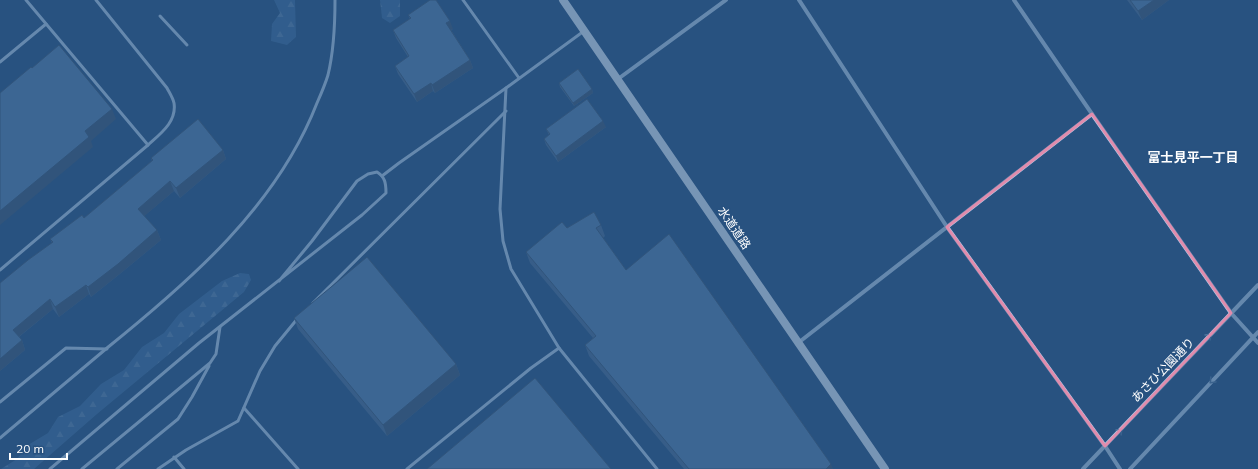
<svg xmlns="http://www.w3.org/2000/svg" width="1258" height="469" font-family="Mulish,'Noto Sans JP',sans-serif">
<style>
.forest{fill:url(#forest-firs)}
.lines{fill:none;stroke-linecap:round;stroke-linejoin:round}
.lane{stroke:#afcae5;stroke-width:3}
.street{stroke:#afcae5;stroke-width:4}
.secondary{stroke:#d8e6f5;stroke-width:8}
.wall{fill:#496c92}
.shaded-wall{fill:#3c5877}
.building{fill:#557eaa;stroke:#3c5877}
.oneway{stroke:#50769e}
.marked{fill:none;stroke:#e08cad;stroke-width:3;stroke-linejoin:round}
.labels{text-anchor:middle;stroke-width:3.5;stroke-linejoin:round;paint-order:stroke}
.street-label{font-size:12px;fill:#fff;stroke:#285280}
.neighbourhood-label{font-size:13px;font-weight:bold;fill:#fff;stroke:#285280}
</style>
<defs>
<pattern id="forest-firs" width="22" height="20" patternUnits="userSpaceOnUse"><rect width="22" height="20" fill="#3d6c9d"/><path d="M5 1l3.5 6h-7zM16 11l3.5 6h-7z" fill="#5a82ac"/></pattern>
</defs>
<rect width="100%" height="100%" fill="#285280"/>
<g class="forest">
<polygon points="274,0 295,0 296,37 287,45 271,41 272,24 280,13"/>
<polygon points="380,0 400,0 400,16 390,23 382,18"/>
<polygon points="240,273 249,274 251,280 244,292 97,414 34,469 1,469 17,459 28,445 48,433 58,417 80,406 101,384 124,370 142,347 164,333 179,314 222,281"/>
</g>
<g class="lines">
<g class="lane">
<polyline points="26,0 148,145"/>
<polyline points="463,0 519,78"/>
<polyline points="160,16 187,45"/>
<polyline points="584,31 506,88 500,209 503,241 511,269 559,348 657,469"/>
<polyline points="0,62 46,24"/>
<polyline points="382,176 399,163 506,88"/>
<path d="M0,270L148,145C160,134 177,122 174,103C173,98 169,92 167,88L96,0"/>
<polyline points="313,303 506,111"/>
<polyline points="0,402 66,348 107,349"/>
<polyline points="244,408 298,469"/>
<path d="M0,438C36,408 71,378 107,348C190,281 277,206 317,103C321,94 325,85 328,75C334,50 335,25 335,0"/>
<polyline points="174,457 184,469"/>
<path d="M50,469L199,343L362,215L386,193C386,183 385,177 377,172L368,174L357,181L312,241L279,281"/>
<polyline points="82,469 210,363 216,354 220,327"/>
<polyline points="117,469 178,419 192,397 209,366"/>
<polyline points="158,469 186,450 238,421 260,371 275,346 298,318"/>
<polyline points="407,469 531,368 559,348"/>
</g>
<g class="street">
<polyline points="799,0 947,227 1105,446 1120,469"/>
<polyline points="1014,0 1092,114 1231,313 1258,343"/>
<polyline points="618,79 726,0"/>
<polyline points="798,343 1092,114"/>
<polyline points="1083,469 1258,285"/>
<polyline points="1130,469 1258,332"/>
</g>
<polyline class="secondary" points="563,0 885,469"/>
</g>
<g class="wall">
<polygon points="1127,0 1169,0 1142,20"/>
<polygon points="408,15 453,29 451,30 470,60 473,68 435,93 433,91 417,102 398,74 395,66 408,57 396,38 393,30 410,19"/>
<polygon points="559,83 592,89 593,93 574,106 560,87"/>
<polygon points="606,127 558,162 546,145 544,139 549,135 546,129"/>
<polygon points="223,150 226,159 180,198 174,191 144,216 157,230 161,240 121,273 91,297 89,294 59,317 53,309 19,337 22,340 25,350 0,371 52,243 50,239 84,218 152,161 151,158"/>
<polygon points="601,225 605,236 603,238 626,270 833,469 684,469 589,356 585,345 593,338 530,263 526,252 567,228"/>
<polygon points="294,318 456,364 460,375 387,436 298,329"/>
</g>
<g class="shaded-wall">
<polygon points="1154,0 1169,0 1142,20 1138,11"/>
<polygon points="450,21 453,29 449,31 446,23"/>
<polygon points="470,60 473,68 435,93 432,85"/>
<polygon points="431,83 433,91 417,102 414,94"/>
<polygon points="592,89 593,93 574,106 573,103"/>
<polygon points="112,109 116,119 91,141 93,147 0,225 0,211 85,131"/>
<polygon points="603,121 606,127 558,162 556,156"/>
<polygon points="223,150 226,159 180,198 176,188"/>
<polygon points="170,181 174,191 142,218 138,209"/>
<polygon points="157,230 161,240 121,273 91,297 88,287"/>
<polygon points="86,285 89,294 59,317 55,307"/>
<polygon points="50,299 53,309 16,339 13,330"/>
<polygon points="22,340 25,350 0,371 0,359"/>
<polygon points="456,364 460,375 387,436 383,425"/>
<polygon points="831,464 833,469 826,469"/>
</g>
<g class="building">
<polygon points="430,0 436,0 450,21 446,23 470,60 432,85 431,83 414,94 395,66 409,56 393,30 411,18 408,15"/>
<polygon points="1130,0 1154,0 1138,11"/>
<polygon points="59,45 112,109 85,131 89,137 0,211 0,93 31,67 32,68"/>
<polygon points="578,69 592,89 573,103 559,83"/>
<polygon points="587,99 603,121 556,156 544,139 550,134 546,129"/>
<polygon points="198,119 223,150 176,188 170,181 138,209 157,230 118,264 88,287 86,285 55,307 50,299 13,330 22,340 0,359 0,283 28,260 53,242 50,239 82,215 84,218 153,160 151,158"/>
<polygon points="594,212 601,225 596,228 626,270 669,234 831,464 826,469 689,469 585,345 596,336 526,252 562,222 567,228"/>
<polygon points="367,257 456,364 383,425 294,318"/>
<polygon points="535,378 611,469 427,469"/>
</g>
<defs><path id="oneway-chevron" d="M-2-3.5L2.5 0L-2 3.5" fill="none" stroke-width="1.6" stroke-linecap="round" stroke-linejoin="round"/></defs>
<g class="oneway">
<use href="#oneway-chevron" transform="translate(1209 336) rotate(-46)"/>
<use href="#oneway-chevron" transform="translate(1212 381) rotate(133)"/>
<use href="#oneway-chevron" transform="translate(1120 431) rotate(-46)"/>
</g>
<path d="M0 0H1258V469H0ZM1092,114L1231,313L1105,446L947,227Z" fill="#285280" fill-opacity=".55" fill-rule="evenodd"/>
<path class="marked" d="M1092,114L1231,313L1105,446L947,227Z"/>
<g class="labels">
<g class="street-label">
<text transform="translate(734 228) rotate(56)" y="4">水道道路</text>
<text transform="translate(1163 370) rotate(-46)" y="4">あさひ公園通り</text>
</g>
<g class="neighbourhood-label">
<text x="1193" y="162">富士見平一丁目</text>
</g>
</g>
<path d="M10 453v6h57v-6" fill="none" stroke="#ffffff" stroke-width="2"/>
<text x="16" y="453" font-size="12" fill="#ffffff" stroke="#285280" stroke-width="3" paint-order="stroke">20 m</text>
</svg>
